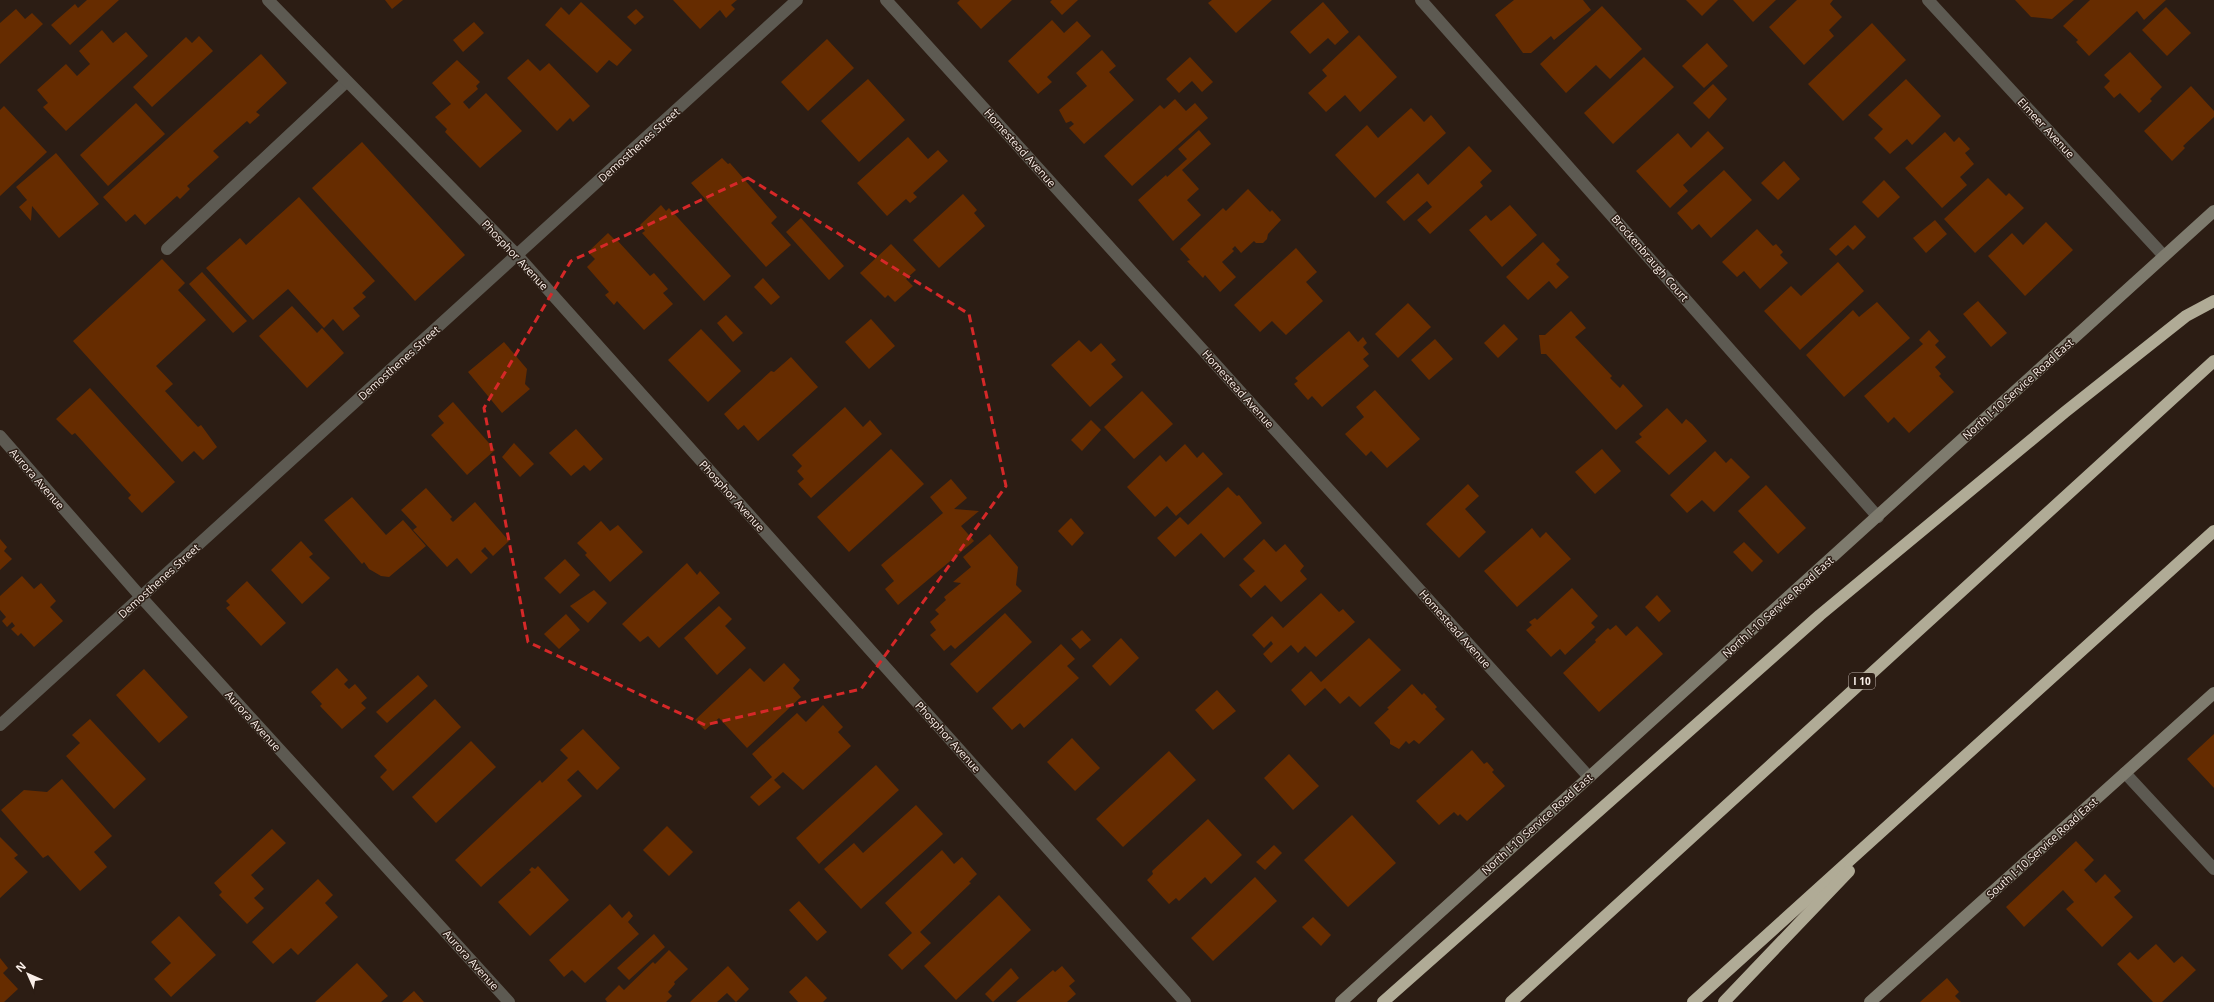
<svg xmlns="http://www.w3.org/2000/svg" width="2214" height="1002" font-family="'Open Sans',sans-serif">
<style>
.building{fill:#662c00}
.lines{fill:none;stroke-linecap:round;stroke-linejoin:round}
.lane{stroke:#5d5a52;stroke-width:12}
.street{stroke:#5d5a52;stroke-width:12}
.secondary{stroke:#7e7b6e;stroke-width:12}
.highway{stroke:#b0ab96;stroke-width:12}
.marked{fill:none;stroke:#d62828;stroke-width:3;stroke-dasharray:8 5;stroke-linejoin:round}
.labels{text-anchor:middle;stroke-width:3;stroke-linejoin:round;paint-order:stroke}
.shield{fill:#2c1d14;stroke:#bcb0a9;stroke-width:1}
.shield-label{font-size:10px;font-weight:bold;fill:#faefe9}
.street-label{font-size:11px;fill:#faefe9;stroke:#2c1d14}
</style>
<rect width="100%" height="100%" fill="#2c1d14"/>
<g class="building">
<polygon points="87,0 119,0 70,45 51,25 75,4 78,8"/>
<polygon points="385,0 403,0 392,9"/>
<polygon points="673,0 737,0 731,5 735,9 726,18 720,10 700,29"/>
<polygon points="960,0 1012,0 981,29 957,3"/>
<polygon points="1052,0 1078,0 1062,15 1050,2"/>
<polygon points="1212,0 1272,0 1236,33 1208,3"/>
<polygon points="1514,0 1583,0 1591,10 1554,40 1551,36 1531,53 1523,53 1495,15"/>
<polygon points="1686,0 1718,0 1702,16"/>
<polygon points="1733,0 1776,0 1753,22"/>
<polygon points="1797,0 1833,0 1830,4 1842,17 1829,30 1834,36 1804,65 1769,27"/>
<polygon points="2015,0 2074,0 2052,19 2031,17"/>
<polygon points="2090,0 2166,0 2144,20 2137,11 2089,56 2076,42 2078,40 2063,26"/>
<polygon points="581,2 632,50 617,66 609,60 597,73 545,25 561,7 569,15"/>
<polygon points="1323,2 1349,32 1335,45 1328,38 1310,54 1290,32"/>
<polygon points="1602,6 1642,49 1610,79 1596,65 1566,93 1540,64"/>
<polygon points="2166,7 2191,33 2167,56 2142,30"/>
<polygon points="16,9 25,19 32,13 43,24 0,64 0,23"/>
<polygon points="636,9 644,17 635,25 627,17"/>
<polygon points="1052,20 1064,33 1077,21 1091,36 1047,77 1052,82 1038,94 1008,61"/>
<polygon points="474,22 484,33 463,52 453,40"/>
<polygon points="1872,23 1906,60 1843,121 1808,84"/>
<polygon points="102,30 113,43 126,32 148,56 66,131 43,107 48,103 37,90 66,64 77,76 90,64 79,51"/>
<polygon points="1359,35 1397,77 1360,112 1345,95 1326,112 1308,93 1327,76 1322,70"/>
<polygon points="199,36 213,51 152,107 133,87 186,37 192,43"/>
<polygon points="827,39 854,68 808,111 781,82"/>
<polygon points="1707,43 1728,66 1704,88 1682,66"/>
<polygon points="1102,50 1116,66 1109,72 1134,100 1084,144 1069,128 1074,124 1071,121 1066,123 1059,110 1087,86 1076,73"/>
<polygon points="2130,52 2162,87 2150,99 2152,101 2139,113 2120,93 2114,98 2104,87 2110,81 2104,75"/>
<polygon points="261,54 287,83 256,112 260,115 250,124 247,121 213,151 219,157 187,186 190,189 180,199 177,196 145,225 135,214 126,222 103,197"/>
<polygon points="1190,57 1213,82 1202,92 1192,81 1179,93 1166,79"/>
<polygon points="1644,57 1674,87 1613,144 1584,113"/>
<polygon points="528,59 540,71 549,63 590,106 573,122 570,118 557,131 507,78"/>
<polygon points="457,60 480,82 476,86 478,89 463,102 469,109 486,93 522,131 480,168 445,132 447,129 435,117 451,104 432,83"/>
<polygon points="868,79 905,120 859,162 821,121"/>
<polygon points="1906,79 1941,116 1912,145 1907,139 1890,154 1874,138 1883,129 1868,115"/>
<polygon points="1713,84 1727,99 1709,119 1693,103"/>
<polygon points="2191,86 2214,111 2214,117 2183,146 2185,148 2172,161 2144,131"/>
<polygon points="1175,99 1186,111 1195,103 1208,118 1132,186 1104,156 1160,105 1164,109"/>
<polygon points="136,103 165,134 108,186 80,155"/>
<polygon points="4,106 47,152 0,196 0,110"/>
<polygon points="1411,108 1424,122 1431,115 1446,133 1375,198 1335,155 1367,125 1378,138"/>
<polygon points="1199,130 1211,144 1182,170 1199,189 1187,200 1201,215 1173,241 1138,200 1166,175 1167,177 1187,159 1178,149"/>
<polygon points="1708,131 1724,148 1683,185 1688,191 1670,208 1636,171 1678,133 1691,148"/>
<polygon points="1945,132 1954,142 1959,137 1970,149 1965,153 1974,164 1960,177 1967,185 1942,208 1905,168"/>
<polygon points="908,137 928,159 938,150 948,161 913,193 917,197 910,203 906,199 887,216 857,183"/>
<polygon points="362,142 465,255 415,301 312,188"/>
<polygon points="1469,146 1492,171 1480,182 1483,186 1430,234 1417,220 1432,207 1427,201 1404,221 1386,202 1418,173 1428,185"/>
<polygon points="56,153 99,204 59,238 32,206 31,221 19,207 27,200 16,187"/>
<polygon points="722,158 728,164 730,163 777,217 771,223 791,245 766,267 691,183"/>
<polygon points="1784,161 1800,179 1778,200 1761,183"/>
<polygon points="1724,170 1752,200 1711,238 1699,224 1692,230 1677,213"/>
<polygon points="1988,178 2006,196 2009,193 2024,208 1975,253 1944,219"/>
<polygon points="1884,180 1900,197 1878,218 1862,202"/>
<polygon points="1248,189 1270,212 1272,210 1281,220 1268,234 1267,239 1263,243 1256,243 1254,241 1241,253 1235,246 1232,249 1234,251 1222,262 1236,277 1220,292 1205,275 1203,278 1187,261 1190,260 1180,249 1223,208 1226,211"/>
<polygon points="963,194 977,210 974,213 985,226 939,268 913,240"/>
<polygon points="299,197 375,281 362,293 366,297 353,308 360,316 343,331 333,319 324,328 288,289 253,320 206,268 240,238 246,245"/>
<polygon points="661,205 666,211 669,208 731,276 704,301 642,233 645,231 640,225"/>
<polygon points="1510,205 1537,235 1502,267 1469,230 1486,215 1491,221"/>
<polygon points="801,218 844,266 829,280 786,232"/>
<polygon points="1935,220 1947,234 1926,253 1913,238"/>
<polygon points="2046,222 2073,250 2025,296 1988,256 2012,233 2023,245"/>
<polygon points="1855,225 1866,237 1853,250 1848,245 1836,256 1829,249"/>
<polygon points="1757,229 1773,246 1776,244 1783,252 1780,255 1788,263 1760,289 1744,271 1737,277 1722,262"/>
<polygon points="608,233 616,241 617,240 650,276 654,273 668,289 663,293 673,304 644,330 617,301 614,305 605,295 609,292 587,267 595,259 588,252"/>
<polygon points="1543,242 1560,260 1556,264 1569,277 1556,289 1549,281 1528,300 1506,277"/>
<polygon points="891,244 916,270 906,279 913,286 895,302 888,295 885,298 860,273"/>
<polygon points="1296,248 1317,272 1306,282 1323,301 1286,335 1272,321 1260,332 1234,305"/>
<polygon points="162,259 185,283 178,290 206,320 156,366 173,384 165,391 198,427 201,425 217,447 203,460 194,451 182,462 73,341"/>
<polygon points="1838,262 1864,291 1800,350 1764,311 1791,286 1801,296"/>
<polygon points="202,272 247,321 233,333 189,284"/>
<polygon points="763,278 780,297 771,305 754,287"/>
<polygon points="1978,301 2007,333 1991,347 1963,314"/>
<polygon points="1877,302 1910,338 1844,397 1806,355 1853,310 1859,317"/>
<polygon points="1408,303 1431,327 1398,358 1375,334"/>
<polygon points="292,306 317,333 322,328 344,353 307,388 259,336"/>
<polygon points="1571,311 1586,328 1575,337 1612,376 1610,378 1620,388 1623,384 1643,406 1616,430 1546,354 1541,354 1539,335 1545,335"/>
<polygon points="726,315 743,333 733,342 717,323"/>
<polygon points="871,319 895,346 869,369 845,342"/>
<polygon points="1504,324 1518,339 1498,358 1484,343"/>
<polygon points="701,329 741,371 708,402 668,360"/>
<polygon points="1929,330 1939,341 1935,345 1946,357 1935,367 1941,374 1939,376 1954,392 1909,433 1894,417 1888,423 1864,396 1923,344 1919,340"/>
<polygon points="1349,331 1358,342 1363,337 1367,343 1363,347 1369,354 1363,359 1369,366 1322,407 1312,396 1308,400 1294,384 1298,381 1295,378"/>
<polygon points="1435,339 1453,359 1429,380 1411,360"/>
<polygon points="1079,340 1091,352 1101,343 1116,360 1111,364 1123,377 1090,407 1051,365"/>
<polygon points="504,342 527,369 525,384 530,389 502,413 468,372"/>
<polygon points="791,357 818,387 758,441 744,425 738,430 724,414 771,371 774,372"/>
<polygon points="90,388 175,482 142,513 128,498 131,495 75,433 72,435 56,419"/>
<polygon points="1375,390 1420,439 1387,468 1371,451 1366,456 1345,434 1364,417 1356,407"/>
<polygon points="1142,391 1173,424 1134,459 1104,427"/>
<polygon points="453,402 495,450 467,475 431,435 444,423 438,416"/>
<polygon points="845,407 863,427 870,420 882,434 811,498 798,484 804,479 797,471 802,466 792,455"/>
<polygon points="1667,408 1682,424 1686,419 1692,424 1707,441 1669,475 1635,442 1642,437 1639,434"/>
<polygon points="1091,420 1101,430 1082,451 1071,440"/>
<polygon points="576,429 603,459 590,471 584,465 571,476 549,453"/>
<polygon points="514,443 534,464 520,477 502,457"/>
<polygon points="1185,444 1197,458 1203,452 1223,474 1176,516 1167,506 1155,517 1127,487 1160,455 1166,462"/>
<polygon points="891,449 924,484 849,552 817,517"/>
<polygon points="1602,449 1621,471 1595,494 1575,472"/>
<polygon points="1715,451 1726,463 1731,458 1750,477 1714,512 1702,500 1687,513 1670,495"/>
<polygon points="951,479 967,498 954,509 979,511 961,526 974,541 898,605 885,589 894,581 881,565 943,513 930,497"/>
<polygon points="1468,484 1479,496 1465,509 1486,532 1459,558 1426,524"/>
<polygon points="1766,485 1806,528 1778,554 1738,511"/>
<polygon points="1228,487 1237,496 1239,495 1262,523 1224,558 1201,533 1175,557 1157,538 1180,517 1188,525"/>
<polygon points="426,488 452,517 450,519 453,522 475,502 509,541 493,556 485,547 481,551 488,558 471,574 457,558 447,567 413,530 417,527 401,510"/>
<polygon points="352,497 386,535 403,520 426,546 389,577 381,576 369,569 364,562 362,564 324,520"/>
<polygon points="1071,518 1084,533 1072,546 1058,531"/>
<polygon points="601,521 610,531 618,525 643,552 610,582 585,555 587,553 577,543"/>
<polygon points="1532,528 1540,538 1546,532 1571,559 1517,607 1484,571"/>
<polygon points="990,534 1018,567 1016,585 1022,591 955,649 951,645 944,651 930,635 936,630 930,622 939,614 935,610 946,600 944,597 961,583 953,582 971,567 963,557"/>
<polygon points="0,539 7,547 4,551 12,559 0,570"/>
<polygon points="1264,539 1276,552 1285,544 1304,566 1300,571 1307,579 1281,602 1265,585 1251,598 1239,585 1255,571 1243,559"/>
<polygon points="301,541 313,554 309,557 330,578 302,604 271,570"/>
<polygon points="1744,542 1763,561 1752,572 1733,552"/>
<polygon points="565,559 580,575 560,594 544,578"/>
<polygon points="687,563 697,575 700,571 720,593 659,648 648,636 640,642 622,624"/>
<polygon points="22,576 34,589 41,583 56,601 50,607 63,621 34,647 21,633 18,636 11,629 15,626 12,622 7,627 2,621 6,617 0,610 0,596"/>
<polygon points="247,581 286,623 261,646 226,608 230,605 226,601"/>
<polygon points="1572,588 1598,616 1591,623 1595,627 1565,655 1560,649 1551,657 1526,630 1532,625 1529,622 1535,618 1537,620"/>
<polygon points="594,590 607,603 588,623 570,606"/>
<polygon points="1321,593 1339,612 1343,609 1355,622 1316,657 1305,646 1298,653 1291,645 1271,663 1263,654 1273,644 1271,641 1264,648 1252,635 1272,616 1283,628"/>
<polygon points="1657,595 1671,611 1659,622 1645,607"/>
<polygon points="719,606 732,619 725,626 746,648 717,675 684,638"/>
<polygon points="1005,613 1032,642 977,693 950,664"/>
<polygon points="566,614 580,630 559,649 544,634"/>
<polygon points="1616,625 1626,636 1637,626 1663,654 1599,712 1563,673 1596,642 1595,640 1608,628 1610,630"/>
<polygon points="1082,630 1091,640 1080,649 1071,639"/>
<polygon points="1121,638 1139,658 1110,686 1092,666"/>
<polygon points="1369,638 1401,670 1360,707 1349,696 1340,704 1325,688 1305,706 1291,690 1311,671 1321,682"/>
<polygon points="1061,644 1075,659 1067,666 1079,678 1024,728 1020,723 1012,730 992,708"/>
<polygon points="784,663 800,680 793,688 801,697 747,748 719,718 705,730 695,720 750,668 764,682"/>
<polygon points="337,668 348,680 344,684 349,689 355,684 367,698 361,703 366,708 342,729 320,706 322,704 311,692"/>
<polygon points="144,669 188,717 159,743 116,695"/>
<polygon points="418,675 428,686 387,723 376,712"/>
<polygon points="1412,684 1422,695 1424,693 1437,707 1435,709 1445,719 1419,744 1414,740 1409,744 1406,741 1399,749 1390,744 1390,740 1374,723 1389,709 1387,708"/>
<polygon points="1217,690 1236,711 1213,730 1195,710"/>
<polygon points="435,699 461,727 393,791 380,777 387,770 374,756"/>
<polygon points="823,705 843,727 838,732 851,746 803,790 783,772 774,780 781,787 759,806 750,797 772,777 752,754 797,713 806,722"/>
<polygon points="90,719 146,779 114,809 66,756 80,743 72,735"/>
<polygon points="583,729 620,768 597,790 578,770 567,780 582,796 481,887 455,860 540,780 542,783 568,758 560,750"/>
<polygon points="2214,734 2214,788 2187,759"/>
<polygon points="1072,738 1100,768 1075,791 1047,762"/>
<polygon points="471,741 496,767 436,823 412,797"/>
<polygon points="1472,750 1484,764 1487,762 1494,770 1492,772 1505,786 1467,821 1460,814 1458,816 1454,812 1439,825 1416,801"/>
<polygon points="1169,751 1196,780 1123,847 1096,819"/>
<polygon points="1289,754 1319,786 1293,810 1264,778"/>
<polygon points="876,765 899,790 819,864 796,838"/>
<polygon points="62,779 112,836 94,852 107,867 80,891 48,855 43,858 1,810 24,790 47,792"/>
<polygon points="916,805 943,834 861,909 824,869 854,843 863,853"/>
<polygon points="1352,815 1396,863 1348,907 1304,860"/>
<polygon points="1208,819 1242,855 1211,884 1205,877 1179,901 1176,898 1169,904 1147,880 1153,874 1152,871"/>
<polygon points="667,826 693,852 669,876 643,850"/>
<polygon points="272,829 286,843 251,875 264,889 254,898 264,908 247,924 219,895 222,892 214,883"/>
<polygon points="0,837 18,855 14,858 28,872 0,898"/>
<polygon points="2076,841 2094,860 2084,870 2096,883 2105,874 2121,891 2114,897 2133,917 2102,947 2066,909 2074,902 2063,890 2024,927 2006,907"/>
<polygon points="1274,845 1282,853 1265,870 1256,862"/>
<polygon points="942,850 954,864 962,857 977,874 969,882 971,883 920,932 931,943 902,970 888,955 912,933 885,903"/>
<polygon points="538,866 569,900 530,936 498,902 531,872 529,870 532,867 535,869"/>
<polygon points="1255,877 1277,901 1213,961 1191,938"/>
<polygon points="318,879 333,895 325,903 338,917 298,955 291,948 273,964 252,942"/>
<polygon points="999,895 1031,930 956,1000 924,966"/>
<polygon points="799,901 827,932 817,941 789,910"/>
<polygon points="610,904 622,918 629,911 633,916 628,922 639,934 585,983 572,970 564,977 549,960"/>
<polygon points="179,916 216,955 171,997 154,979 171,963 151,942"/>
<polygon points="1313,917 1331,935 1321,946 1302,927"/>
<polygon points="654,934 665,947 629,980 617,968"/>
<polygon points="2156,944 2174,963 2182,956 2196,970 2162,1002 2153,1002 2117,964 2130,952 2138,960"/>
<polygon points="669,950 688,969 674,982 675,984 668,992 672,996 666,1002 607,1002 605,999 619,985 624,990 653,962 655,964"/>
<polygon points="0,958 8,968 3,973 18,989 4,1002 0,1002"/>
<polygon points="357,963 388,996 381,1002 315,1002"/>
<polygon points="728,966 749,989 736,1002 727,993 717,1002 690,1002"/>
<polygon points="1062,966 1075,981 1069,986 1076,994 1067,1002 1016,1002 1053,970 1055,972"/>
<polygon points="1011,968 1019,978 993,1002 985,994"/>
<polygon points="806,976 827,998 823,1002 798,1002 789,992"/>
<polygon points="1947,978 1959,992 1955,996 1961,1002 1920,1002"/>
<polygon points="414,991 424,1002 402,1002"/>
</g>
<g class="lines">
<polyline class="lane" points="167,249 346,82"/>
<g class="street">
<polyline points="268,0 517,255 1185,1002"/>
<polyline points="886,0 1589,777"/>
<polyline points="1421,0 1878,517"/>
<polyline points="1928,0 2164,256"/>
<polyline points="0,436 141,597 509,1002"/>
<polyline points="0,725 797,0"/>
<polyline points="2125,773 2214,869"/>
</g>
<g class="secondary">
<polyline points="1341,1002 2214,211"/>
<polyline points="1870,1002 2214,693"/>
</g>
<g class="highway">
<polyline points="1383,1002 1820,615 2065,412 2186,316 2214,301"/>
<polyline points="1511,1002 2214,361"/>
<polyline points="1693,1002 2214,531"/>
<polyline points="1724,1002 1849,871"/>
</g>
</g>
<path class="marked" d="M748,178L969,314L1006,486L861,689L705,725L528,642L484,408L571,261Z"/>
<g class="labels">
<rect class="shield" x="1849" y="673" width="26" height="16" rx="3"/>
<g class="shield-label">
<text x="1862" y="685">I 10</text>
</g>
<g class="street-label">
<text transform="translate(2046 128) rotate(47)" y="4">Elmeer Avenue</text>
<text transform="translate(639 145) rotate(-42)" y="4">Demosthenes Street</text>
<text transform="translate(1020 148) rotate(48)" y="4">Homestead Avenue</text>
<text transform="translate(515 255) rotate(47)" y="4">Phosphor Avenue</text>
<text transform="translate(1650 258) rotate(49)" y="4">Brockenbraugh Court</text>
<text transform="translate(399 363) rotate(-42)" y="4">Demosthenes Street</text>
<text transform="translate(1238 389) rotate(48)" y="4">Homestead Avenue</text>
<text transform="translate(2018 389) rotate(-42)" y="4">North I-10 Service Road East</text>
<text transform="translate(37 479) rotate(49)" y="4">Aurora Avenue</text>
<text transform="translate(732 496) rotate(48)" y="4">Phosphor Avenue</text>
<text transform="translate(159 581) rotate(-42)" y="4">Demosthenes Street</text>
<text transform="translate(1778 607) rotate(-42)" y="4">North I-10 Service Road East</text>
<text transform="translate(1455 629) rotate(48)" y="4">Homestead Avenue</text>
<text transform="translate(253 721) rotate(48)" y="4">Aurora Avenue</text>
<text transform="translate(948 737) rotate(48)" y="4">Phosphor Avenue</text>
<text transform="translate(1537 824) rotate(-42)" y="4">North I-10 Service Road East</text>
<text transform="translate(2042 848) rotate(-42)" y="4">South I-10 Service Road East</text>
<text transform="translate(471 960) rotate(48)" y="4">Aurora Avenue</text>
</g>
</g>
<g transform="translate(28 974) rotate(315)" stroke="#2c1d14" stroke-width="3" paint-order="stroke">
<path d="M0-3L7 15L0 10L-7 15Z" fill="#faefe9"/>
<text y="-6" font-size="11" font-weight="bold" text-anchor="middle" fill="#faefe9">N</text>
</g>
</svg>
